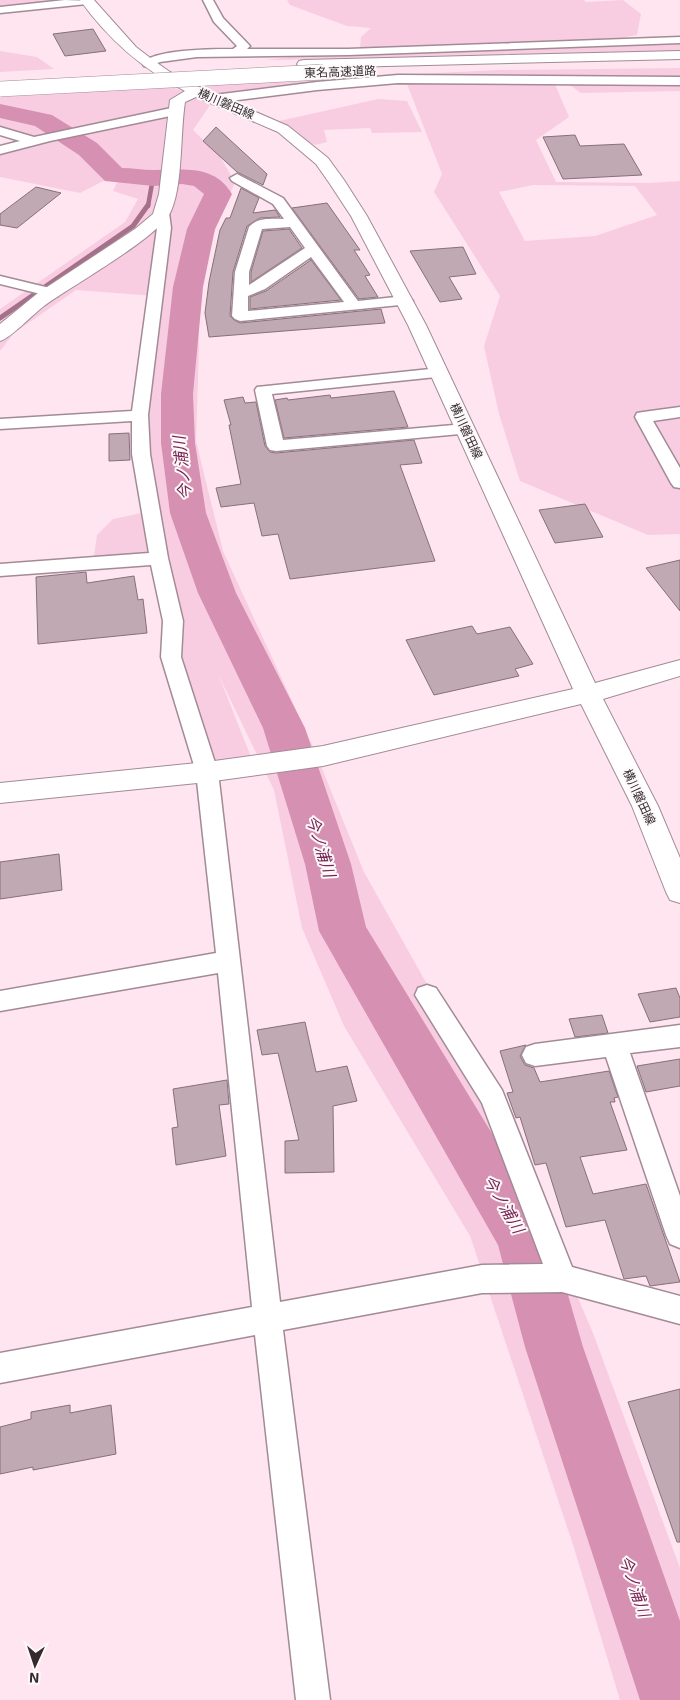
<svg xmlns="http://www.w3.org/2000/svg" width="680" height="1700" font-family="'Exo 2','Noto Sans JP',sans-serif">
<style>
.green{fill:#f9cde1;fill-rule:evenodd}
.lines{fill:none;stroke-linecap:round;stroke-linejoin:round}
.stream-far1{stroke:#a5718a;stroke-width:4.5}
.stream{stroke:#a5718a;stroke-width:5}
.river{fill:#d690b2;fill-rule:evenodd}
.building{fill:#c1a9b3;stroke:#86707a}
.street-casing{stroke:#a28b96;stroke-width:3}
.secondary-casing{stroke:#a28b96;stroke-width:2}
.highway-casing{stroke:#a28b96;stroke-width:2}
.street{fill:#fff;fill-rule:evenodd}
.secondary{fill:#fff;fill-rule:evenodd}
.highway{fill:#fff;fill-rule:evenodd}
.highway-bridge-casing{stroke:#a28b96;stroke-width:16;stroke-linecap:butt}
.highway-bridge{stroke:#fff;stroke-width:15}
.labels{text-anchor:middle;stroke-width:4;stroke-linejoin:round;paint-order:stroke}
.far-street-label{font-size:12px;fill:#332a2e;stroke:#fdf8fa}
.water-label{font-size:16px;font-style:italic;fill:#782654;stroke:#fdf8fa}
</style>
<rect width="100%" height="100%" fill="#fee5f0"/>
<g class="green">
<polygon points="0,0 71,0 73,2 0,10"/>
<polygon points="287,0 584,0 586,2 623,0 641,14 637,35 616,39 680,39 680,56 265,60 360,48 361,37 371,28 347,26 290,5"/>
<polygon points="0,51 37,57 54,69 0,72"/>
<path d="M680,68V91L581,93L564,81L554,82L569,117L536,140L556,182L649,183L680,181V534L648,535L520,481L499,414L484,346L500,296L434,192L442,174L405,79L214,99L184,85L499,70ZM533,185L635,186L657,215L595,236L525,241L499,192Z"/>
<polygon points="169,85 210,105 193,130 219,155 235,182 197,274 199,350 196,441 223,551 314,749 364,872 496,1107 593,1333 680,1568 680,1700 620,1700 574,1548 470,1236 344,1026 302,928 274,790 219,676 255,767 207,772 171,657 159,558 93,563 97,535 113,519 151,511 142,404 155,296 76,290 14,333 0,351 0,309 125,222 138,199 113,191 119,178 115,175 80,193 0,177 0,154 48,140 70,138 60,131 37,136 0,129 0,97 60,94"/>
<polygon points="378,99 407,101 422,132 372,133 370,128 324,130 327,142 315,145 270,123"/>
</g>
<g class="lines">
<polyline class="stream-far1" points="148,206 153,178"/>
<polyline class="stream" points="0,318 133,226 148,205"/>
<path class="river" d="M0,104L52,115L97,143L122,168C132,168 143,170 153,170C184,170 214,164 232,194L215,229L203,287L193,394L195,443L206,513L236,593L305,728L351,864L366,927L543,1217L551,1236L583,1347L680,1621V1700H640L525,1347L498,1245L319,931L305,864L263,728L198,593L170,513L161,443V394L173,287L187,229L204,194L194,186L182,184L153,186L105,181L79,155L35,126L0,118Z"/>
</g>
<g class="building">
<polygon points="93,29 106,51 65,56 53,34"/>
<polygon points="216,127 267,174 263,185 237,172 203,141"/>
<polygon points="575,135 580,146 624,144 642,175 563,179 543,137"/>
<polygon points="36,187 61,193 17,228 0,225 0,214"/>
<polygon points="241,188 259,198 253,213 275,210 280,217 260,218 247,226 233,272 230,316 234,320 240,323 381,309 385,323 209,337 205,313 209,282 220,230 226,218 230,218"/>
<polygon points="327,203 360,250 354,250 370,275 365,276 378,297 359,299 292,208"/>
<polygon points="289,229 302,248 251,282 251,272 263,231"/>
<polygon points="463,247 476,274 449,277 462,299 440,302 410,251"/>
<polygon points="311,260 341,300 250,309 250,297 266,291"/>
<polygon points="394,391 408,427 284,438 275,400 287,398 288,400 330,395 331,398"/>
<polygon points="243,397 245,403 256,402 265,446 270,452 276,453 414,440 422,463 400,465 435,561 290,579 278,534 262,536 254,503 221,507 216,488 241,484 229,425 231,425 224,400"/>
<polygon points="129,433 130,460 109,461 109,434"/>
<polygon points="585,504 603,537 555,543 539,510"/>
<polygon points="680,560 680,611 646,568"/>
<polygon points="86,572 87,583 134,576 138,600 143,599 147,633 38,644 36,577"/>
<polygon points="472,626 477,634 510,627 533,664 515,669 519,676 434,695 406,640"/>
<polygon points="59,854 62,890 0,899 0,862"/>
<polygon points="676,988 680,998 680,1017 650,1022 638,994"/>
<polygon points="602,1015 608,1033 575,1037 569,1019"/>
<polygon points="305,1022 316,1072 347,1066 357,1101 333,1106 334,1172 285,1173 285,1141 299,1140 278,1053 262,1055 257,1030"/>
<polygon points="526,1045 520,1056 525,1065 534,1068 540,1082 609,1071 618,1097 614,1098 615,1102 610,1102 627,1150 580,1157 593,1194 646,1184 680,1282 650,1286 646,1276 624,1279 605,1220 566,1227 546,1163 535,1165 520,1117 516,1118 507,1093 513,1092 500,1051"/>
<polygon points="680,1059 680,1086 646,1092 637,1066"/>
<polygon points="227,1080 229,1104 219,1105 226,1156 176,1165 172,1128 178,1127 173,1089"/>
<polygon points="680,1389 680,1542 677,1542 628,1402"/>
<polygon points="70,1405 70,1413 111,1405 116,1454 33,1470 33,1467 0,1474 0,1427 31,1419 31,1412"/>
</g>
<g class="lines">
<g class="street-casing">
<g id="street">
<polygon points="65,0 92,1 87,4 0,13 0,7"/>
<path d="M203,0H213L223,18L250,46L247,49H348L680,37V43L348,55L197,57L160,62L148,67L144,66L142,63C155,49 214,49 233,49L237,46L214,22Z"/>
<polygon points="398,75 680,77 680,85 398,83 317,90 214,103 208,99 214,95 317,82"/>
<polygon points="176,107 182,111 180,114 50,141 0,154 0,146 20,141 0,135 0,127 34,137"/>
<path d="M237,174L283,198L358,301L405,296L410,298L413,301L410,304L240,321L235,319L232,316L235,272L249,227C257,217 273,219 284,219L273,204L232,181L230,178ZM290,227L305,248L249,285V272L262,229ZM311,257L344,302L248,311V296L265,289Z"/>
<polygon points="162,209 169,213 171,228 148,415 150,454 168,558 183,621 181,657 218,772 280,1302 482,1265 543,1264 482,1103 415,995 418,988 427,985 436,988 502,1090 572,1267 680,1296 680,1324 562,1292 482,1293 283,1330 330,1700 296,1700 255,1335 0,1383 0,1353 252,1307 218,973 0,1011 0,991 216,953 196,772 161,657 163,621 151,565 0,576 0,564 149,553 132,454 132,421 0,429 0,419 132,411 157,228 155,213"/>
<polygon points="0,276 58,290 60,293 58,296 53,297 0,284"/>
<polygon points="440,368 446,370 448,373 446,376 272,394 283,440 465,424 471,425 473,429 471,433 276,451 270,450 267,446 255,390 257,387"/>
<polygon points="680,407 680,417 653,421 680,468 680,488 674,487 671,483 635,417 637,413 643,412"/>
<polygon points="680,1025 680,1047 630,1053 680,1196 680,1248 670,1244 666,1235 606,1057 535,1066 526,1063 522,1055 526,1047 535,1044"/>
</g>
</g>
<g class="secondary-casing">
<path id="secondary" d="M80,0H94L136,47L153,60L170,72L201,88L288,126L328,158L344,180L367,216L426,325L595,683L680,660V676L603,699L658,806L680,858V903L670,900L666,892L632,806L581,704L323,766L207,782L0,803V783L207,762L323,746L573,689L408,325L351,216L330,184L316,164L278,132L196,97L185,102C180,134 183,184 171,211C160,237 71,286 44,306C33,314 11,338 0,341V324L38,293L135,229L153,214L159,194L170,100L185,91C142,69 108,39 80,0Z"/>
</g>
<g class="highway-casing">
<polygon id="highway" points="680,51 680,59 304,68 299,67 297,64 299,61 304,60"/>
</g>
<use href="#street" class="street"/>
<use href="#secondary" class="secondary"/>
<use href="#highway" class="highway"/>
<g class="highway-bridge-casing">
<polyline id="highway-bridge" points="0,89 323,72"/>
</g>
<use href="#highway-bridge" class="highway-bridge"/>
</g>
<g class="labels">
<g class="far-street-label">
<text transform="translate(340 72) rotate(-2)" y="4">東名高速道路</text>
<text transform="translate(226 104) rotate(23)" y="4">横川磐田線</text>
<text transform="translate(466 431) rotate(65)" y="4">横川磐田線</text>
<text transform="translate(639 797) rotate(65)" y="4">横川磐田線</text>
</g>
<g class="water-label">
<text transform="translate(182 468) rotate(-96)" y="6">今ノ浦川</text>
<text transform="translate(321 846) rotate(73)" y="6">今ノ浦川</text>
<text transform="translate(504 1204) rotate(60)" y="6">今ノ浦川</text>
<text transform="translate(635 1586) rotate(71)" y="6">今ノ浦川</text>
</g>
</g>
<g transform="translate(35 1665) rotate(183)" stroke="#fdf8fa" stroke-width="4" paint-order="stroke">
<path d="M0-4L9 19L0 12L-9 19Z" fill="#332a2e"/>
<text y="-8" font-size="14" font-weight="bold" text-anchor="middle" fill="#332a2e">N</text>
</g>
</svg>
